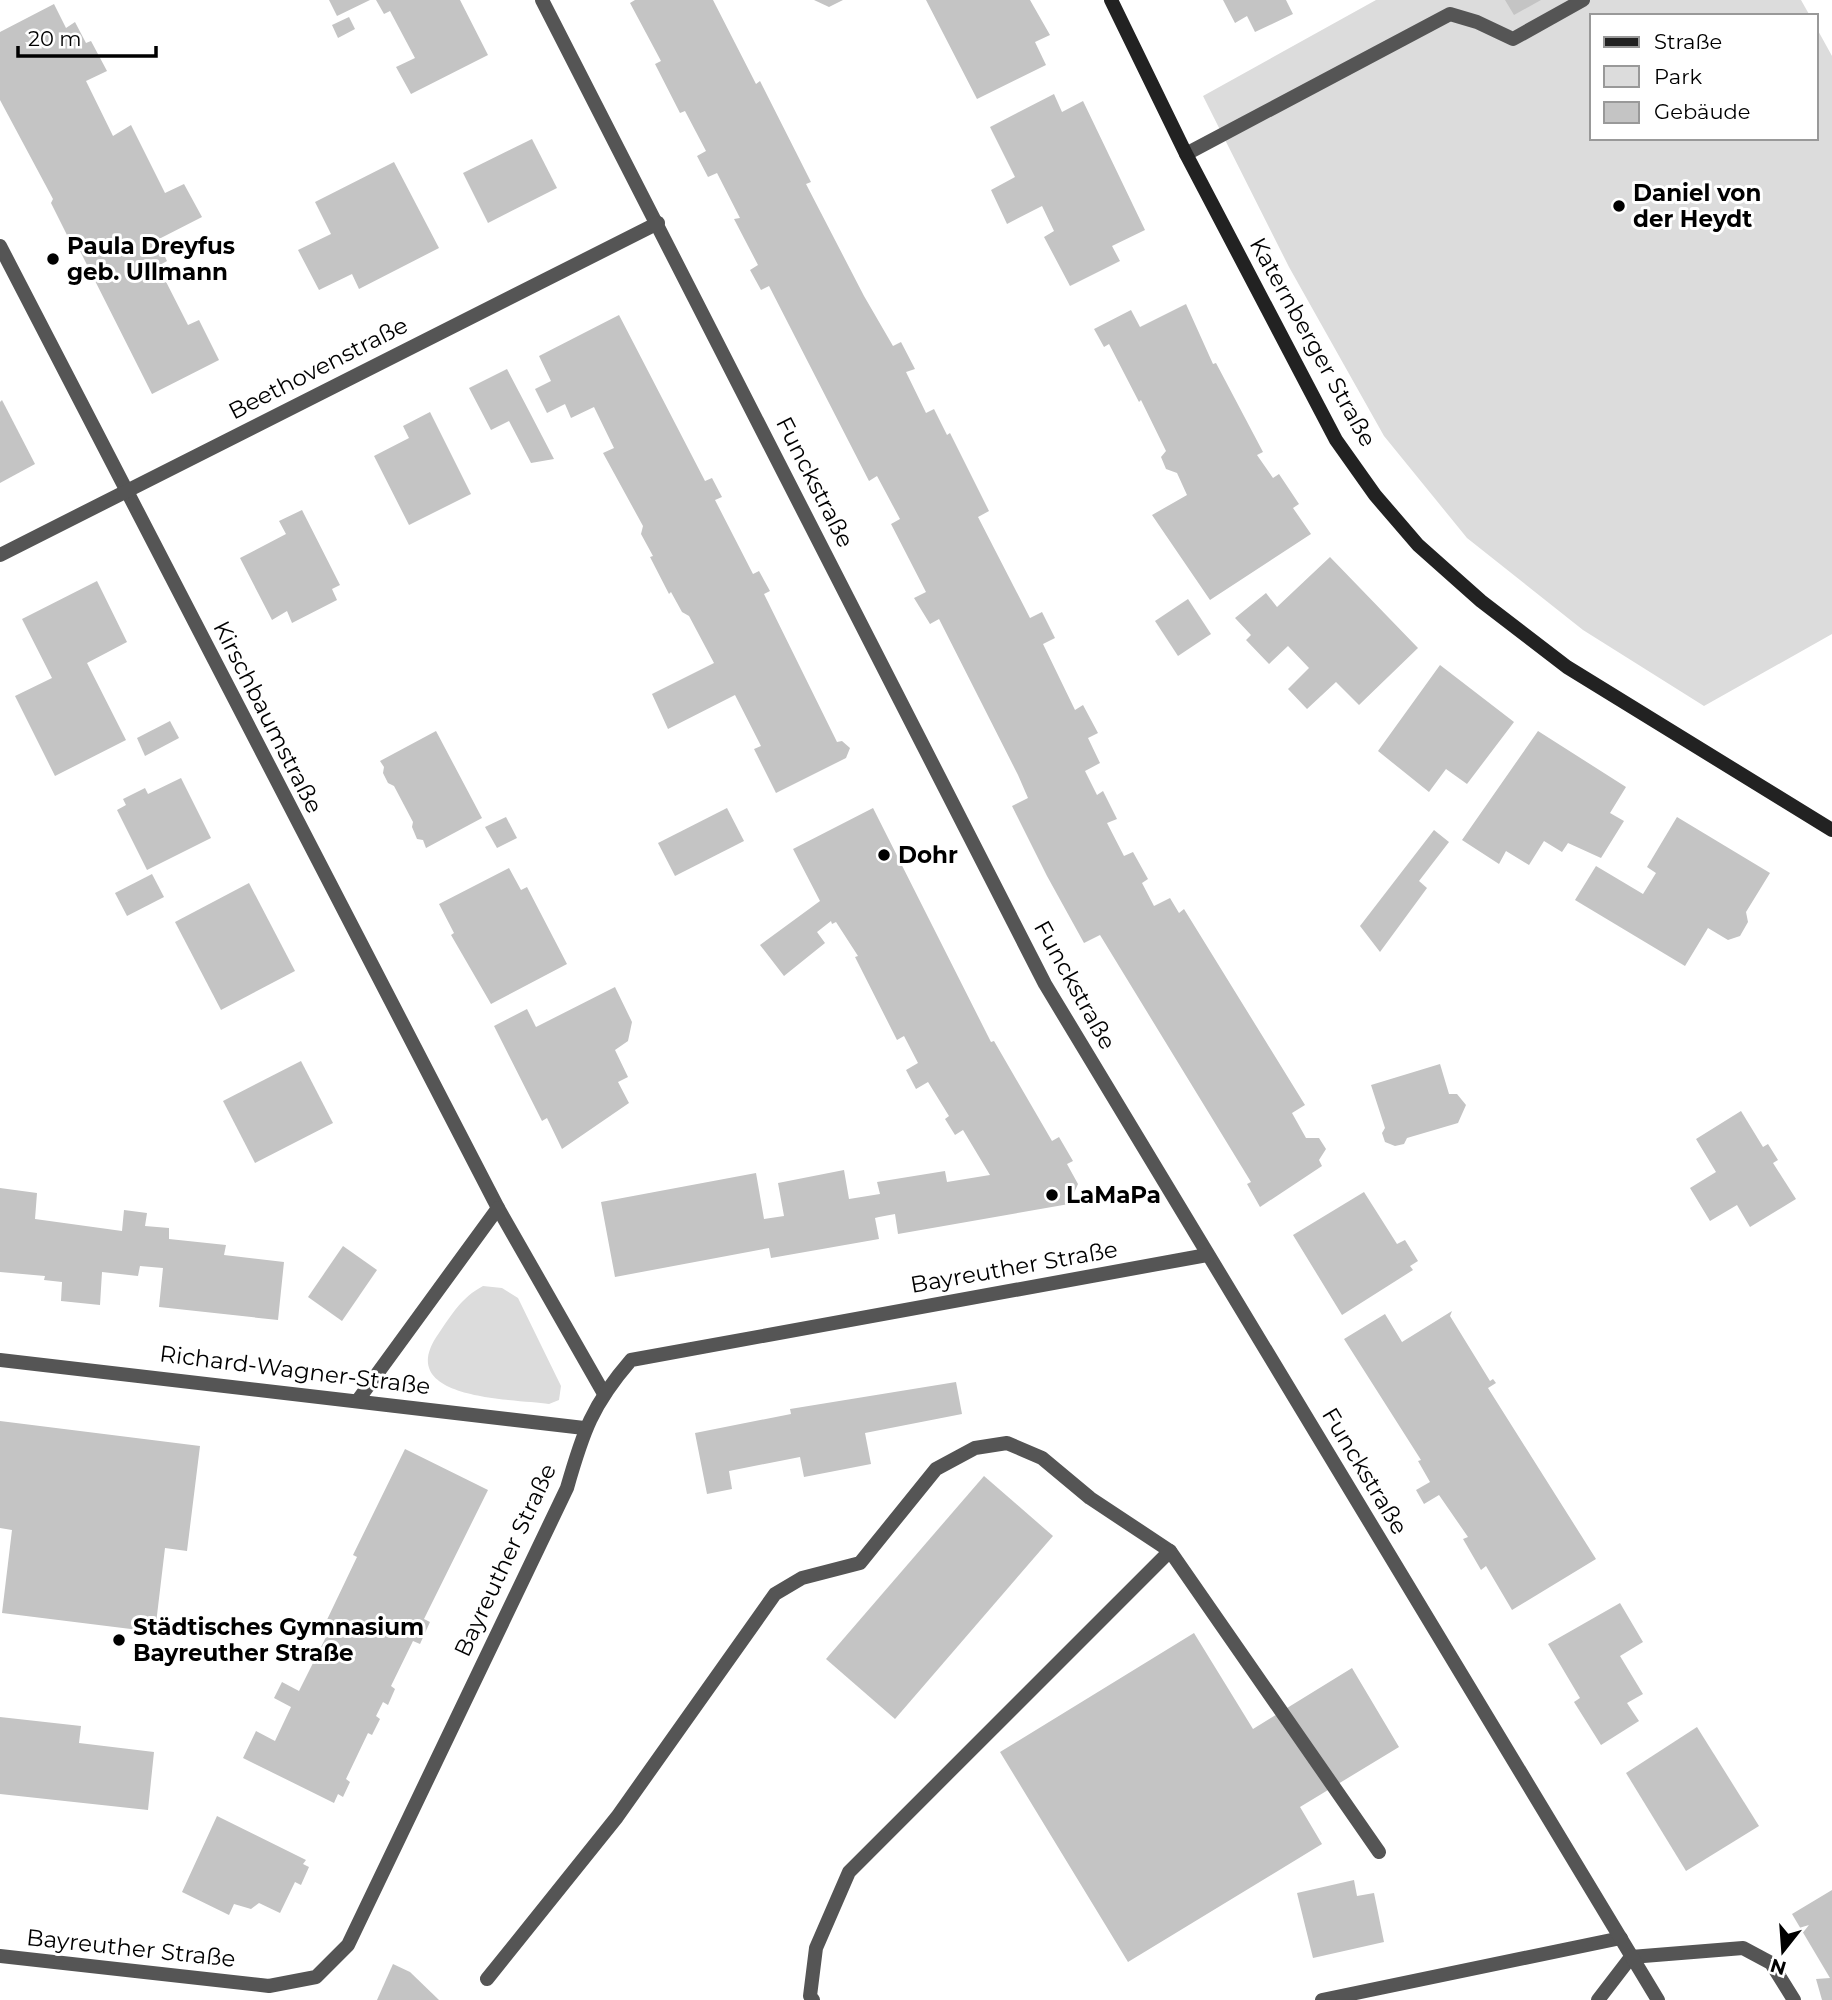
<svg xmlns="http://www.w3.org/2000/svg" width="1832" height="2000" font-family="Montserrat,sans-serif">
<style>
.green{fill:#dcdcdc}
.building{fill:#c4c4c4}
.lines{fill:none;stroke-linecap:round;stroke-linejoin:round}
.lane{stroke:#555;stroke-width:14}
.street{stroke:#555;stroke-width:14}
.secondary{stroke:#222;stroke-width:14}
.poi-dot{fill:#000;stroke:#fff;stroke-width:2.5}
.labels{text-anchor:middle;stroke-width:6;stroke-linejoin:round;paint-order:stroke}
.poi-label{font-size:23px;font-weight:bold;fill:#000;stroke:#fff;text-anchor:start}
.street-label{font-size:23px;fill:#000;stroke:#fff}
</style>
<rect width="100%" height="100%" fill="#fff"/>
<g class="green">
<polygon points="1376,0 1801,0 1810,16 1592,16 1592,138 1816,138 1816,27 1832,56 1832,634 1704,706 1583,630 1467,538 1384,436 1289,267 1203,96"/>
<path d="M483,1286L502,1288L518,1298L561,1386L559,1400L549,1404C511,1399 391,1400 439,1333C452,1314 462,1297 483,1286Z"/>
</g>
<g class="building">
<polygon points="329,0 370,0 337,16"/>
<polygon points="376,0 460,0 488,55 411,94 396,67 415,58 390,11 384,14"/>
<polygon points="635,0 713,0 756,84 760,81 811,182 806,184 864,296 893,346 901,342 915,369 906,372 926,413 934,409 947,435 950,433 989,511 978,517 1030,618 1042,612 1055,638 1043,644 1075,710 1083,705 1098,733 1088,738 1100,763 1085,771 1097,795 1103,791 1117,819 1107,823 1124,856 1133,852 1148,879 1142,883 1154,906 1170,898 1179,913 1184,909 1305,1105 1292,1113 1306,1138 1319,1138 1326,1149 1319,1160 1322,1166 1260,1207 1247,1184 1251,1182 1100,935 1084,943 1047,876 1012,806 1028,798 1018,775 939,619 930,624 914,598 926,592 891,524 900,519 877,476 869,481 769,286 761,290 750,270 758,265 734,219 740,218 717,173 708,177 697,156 706,151 685,111 680,113 655,64 661,61 630,3"/>
<polygon points="814,0 843,0 829,7"/>
<polygon points="926,0 1030,0 1050,35 1035,42 1046,65 977,99"/>
<polygon points="1223,0 1286,0 1293,14 1255,32 1247,16 1235,23"/>
<polygon points="1505,0 1541,0 1514,15"/>
<polygon points="54,4 66,28 75,22 86,43 91,41 107,71 86,81 113,136 131,125 165,193 184,184 202,217 157,240 167,261 158,266 188,325 199,320 219,360 152,394 77,245 73,247 51,203 53,199 0,100 0,32"/>
<polygon points="349,17 355,29 338,38 332,25"/>
<polygon points="1054,94 1062,112 1083,101 1145,230 1112,246 1120,261 1070,286 1044,237 1054,231 1042,206 1007,224 991,190 1015,177 990,127"/>
<polygon points="532,139 557,188 488,223 463,173"/>
<polygon points="394,162 439,248 359,289 352,274 319,290 298,250 331,234 315,202"/>
<polygon points="1186,304 1213,364 1216,363 1263,452 1257,455 1273,478 1279,474 1299,504 1293,508 1311,534 1210,600 1152,515 1187,495 1177,473 1166,469 1161,457 1166,451 1141,400 1139,402 1109,344 1104,347 1094,329 1131,310 1140,327"/>
<polygon points="619,315 705,481 712,478 722,497 715,500 753,574 759,571 770,591 764,594 837,742 842,741 850,748 846,758 776,793 754,749 761,746 735,695 668,729 652,694 718,661 714,663 689,616 682,612 671,592 669,594 650,557 653,556 641,534 643,526 603,453 614,448 594,407 571,418 565,404 547,413 535,389 551,381 539,356"/>
<polygon points="507,369 529,411 554,459 531,463 509,421 491,430 469,388"/>
<polygon points="2,400 35,464 0,483 0,402"/>
<polygon points="430,412 471,494 409,525 374,456 409,438 403,426"/>
<polygon points="302,510 340,585 332,589 337,600 292,623 287,611 272,620 240,558 286,534 279,521"/>
<polygon points="1330,557 1418,648 1359,705 1336,682 1307,709 1288,689 1309,668 1288,646 1269,664 1246,640 1251,635 1235,618 1266,593 1277,607"/>
<polygon points="97,581 127,642 87,663 126,740 55,776 15,696 52,678 22,619"/>
<polygon points="1188,599 1211,634 1178,656 1155,621"/>
<polygon points="1440,665 1514,722 1467,784 1446,769 1429,792 1378,751"/>
<polygon points="170,721 179,738 145,756 137,738"/>
<polygon points="436,731 482,818 426,848 423,840 417,839 412,827 413,822 394,786 388,783 383,773 384,767 380,761"/>
<polygon points="1538,731 1626,787 1610,813 1624,821 1601,858 1568,843 1562,852 1544,841 1529,865 1506,851 1499,864 1462,840"/>
<polygon points="181,778 211,838 147,870 117,810 126,805 123,799 145,788 148,794"/>
<polygon points="727,808 744,841 675,876 658,843"/>
<polygon points="873,808 991,1042 994,1041 1052,1141 1059,1137 1073,1161 1067,1164 1078,1184 1069,1204 898,1234 895,1214 879,1217 875,1218 879,1239 771,1258 769,1248 615,1277 601,1202 756,1173 764,1219 784,1216 778,1183 844,1170 849,1199 880,1194 877,1182 945,1171 947,1182 990,1175 963,1130 955,1135 945,1119 949,1116 928,1082 916,1089 906,1070 918,1063 904,1036 897,1040 855,957 858,956 836,922 832,924 831,921 817,932 825,943 784,976 760,945 820,901 793,849"/>
<polygon points="506,817 517,838 497,848 485,827"/>
<polygon points="1677,817 1770,873 1746,912 1748,922 1740,936 1728,940 1708,928 1685,966 1575,900 1596,866 1643,894 1656,873 1647,867"/>
<polygon points="1434,830 1449,842 1419,881 1427,888 1380,952 1360,926"/>
<polygon points="509,868 521,890 527,887 567,964 491,1004 451,935 454,933 439,904"/>
<polygon points="152,874 164,897 127,916 115,893"/>
<polygon points="249,883 295,971 221,1010 175,922"/>
<polygon points="615,987 632,1022 628,1041 615,1050 628,1077 618,1082 629,1103 562,1149 547,1118 542,1121 494,1026 527,1009 536,1027"/>
<polygon points="301,1061 333,1123 255,1163 223,1101"/>
<polygon points="1440,1064 1449,1094 1457,1094 1466,1105 1458,1123 1407,1138 1404,1144 1395,1146 1385,1142 1382,1133 1385,1128 1371,1085"/>
<polygon points="1741,1111 1763,1147 1768,1144 1778,1160 1773,1163 1796,1199 1750,1227 1737,1205 1710,1221 1690,1188 1716,1172 1696,1139"/>
<polygon points="0,1188 37,1193 35,1219 122,1231 124,1210 147,1213 145,1226 169,1228 169,1239 226,1245 224,1255 284,1262 278,1320 159,1307 163,1268 140,1266 138,1276 102,1272 100,1305 61,1301 62,1282 44,1280 45,1276 0,1272"/>
<polygon points="1364,1192 1397,1244 1405,1240 1418,1261 1410,1266 1413,1270 1342,1315 1293,1235"/>
<polygon points="343,1246 377,1270 342,1321 308,1297"/>
<polygon points="1452,1311 1450,1316 1490,1381 1493,1379 1496,1383 1488,1388 1596,1559 1512,1610 1486,1566 1481,1570 1463,1539 1468,1537 1439,1495 1424,1504 1416,1490 1430,1482 1418,1461 1421,1460 1344,1339 1385,1314 1402,1342"/>
<polygon points="956,1382 962,1414 865,1433 871,1464 804,1477 800,1457 729,1471 732,1489 707,1494 695,1433 791,1414 790,1409"/>
<polygon points="0,1421 200,1446 187,1551 165,1548 155,1632 2,1613 12,1530 0,1528"/>
<polygon points="405,1449 488,1490 424,1619 430,1622 420,1644 413,1641 391,1686 395,1689 388,1705 383,1702 376,1716 380,1719 372,1735 368,1733 346,1779 350,1782 343,1797 338,1794 334,1803 243,1758 256,1731 275,1741 291,1707 274,1698 282,1682 299,1691 330,1629 324,1626 357,1557 353,1555"/>
<polygon points="984,1476 1053,1536 895,1719 826,1659"/>
<polygon points="1620,1603 1643,1642 1620,1656 1643,1694 1627,1703 1639,1721 1601,1745 1574,1702 1580,1698 1548,1644"/>
<polygon points="1194,1633 1253,1729 1352,1668 1399,1747 1300,1807 1322,1844 1128,1962 1000,1752"/>
<polygon points="0,1717 81,1726 79,1743 154,1752 148,1810 0,1794"/>
<polygon points="1697,1727 1759,1826 1686,1871 1626,1773"/>
<polygon points="217,1816 306,1860 303,1864 309,1867 301,1885 295,1882 280,1913 259,1903 251,1909 234,1904 229,1915 182,1892"/>
<polygon points="1354,1880 1357,1896 1374,1893 1384,1942 1313,1958 1297,1893"/>
<polygon points="1832,1890 1832,2000 1822,2000 1816,1979 1830,1978 1792,1914"/>
<polygon points="393,1964 410,1972 439,2000 377,2000"/>
</g>
<g class="lines">
<g class="lane">
<polyline points="1186,154 1450,14 1477,22 1513,39 1583,0"/>
<polyline points="487,1979 617,1817 775,1594 802,1578 860,1563 936,1469 975,1448 1007,1443 1042,1458 1090,1498 1170,1551"/>
<polyline points="813,2000 810,1996 816,1948 849,1872 1170,1551 1379,1852"/>
<polyline points="1322,2000 1621,1938"/>
<polyline points="1598,2000 1631,1957 1743,1948 1771,1963 1794,2000"/>
</g>
<g class="street">
<polyline points="542,0 1045,984 1658,2000"/>
<polyline points="0,246 498,1208 603,1392"/>
<polyline points="0,555 658,223"/>
<polyline points="0,1360 584,1428"/>
<polyline points="358,1400 498,1208"/>
<path d="M0,1956L269,1986L316,1977L348,1945L567,1488C583,1432 592,1405 631,1360L1207,1255"/>
</g>
<polyline class="secondary" points="1111,0 1186,154 1336,440 1375,495 1418,545 1481,601 1567,667 1832,830"/>
</g>
<g class="poi-dot">
<circle cx="1619" cy="206" r="7"/>
<circle cx="53" cy="259" r="7"/>
<circle cx="884" cy="855" r="7"/>
<circle cx="1052" cy="1195" r="7"/>
<circle cx="119" cy="1640" r="7"/>
</g>
<g class="labels">
<g class="poi-label">
<text x="1633" y="201">Daniel von<tspan x="1633" dy="26">der Heydt</tspan></text>
<text x="67" y="254">Paula Dreyfus<tspan x="67" dy="26">geb. Ullmann</tspan></text>
<text x="898" y="863">Dohr</text>
<text x="1066" y="1203">LaMaPa</text>
<text x="133" y="1635">Städtisches Gymnasium<tspan x="133" dy="26">Bayreuther Straße</tspan></text>
</g>
<g class="street-label">
<text transform="translate(1313 342) rotate(61)" y="8">Katernberger Straße</text>
<text transform="translate(318 368) rotate(-27)" y="8">Beethovenstraße</text>
<text transform="translate(815 482) rotate(63)" y="8">Funckstraße</text>
<text transform="translate(268 717) rotate(63)" y="8">Kirschbaumstraße</text>
<text transform="translate(1075 985) rotate(61)" y="8">Funckstraße</text>
<text transform="translate(1014 1267) rotate(-10)" y="8">Bayreuther Straße</text>
<text transform="translate(295 1370) rotate(7)" y="8">Richard-Wagner-Straße</text>
<text transform="translate(1365 1471) rotate(59)" y="8">Funckstraße</text>
<text transform="translate(505 1560) rotate(-65)" y="8">Bayreuther Straße</text>
<text transform="translate(131 1948) rotate(6)" y="8">Bayreuther Straße</text>
</g>
</g>
<rect x="1590" y="14" width="228" height="126" fill="#ffffff" stroke="#999999" stroke-width="2"/>
<rect x="1604" y="37" width="35" height="10" fill="#222222" stroke="#999999" stroke-width="2"/>
<text x="1654" y="49" font-size="21" fill="#000000">Straße</text>
<rect x="1604" y="66" width="35" height="21" fill="#dcdcdc" stroke="#999999" stroke-width="2"/>
<text x="1654" y="84" font-size="21" fill="#000000">Park</text>
<rect x="1604" y="102" width="35" height="21" fill="#c4c4c4" stroke="#999999" stroke-width="2"/>
<text x="1654" y="119" font-size="21" fill="#000000">Gebäude</text>
<g transform="translate(1783 1951) rotate(197)" stroke="#ffffff" stroke-width="5" paint-order="stroke">
<path d="M0-5L12 26L0 18L-12 26Z" fill="#000000"/>
<text y="-10" font-size="19" font-weight="bold" text-anchor="middle" fill="#000000">N</text>
</g>
<path d="M18 46v10h138v-10" fill="none" stroke="#000000" stroke-width="3.5"/>
<text x="28" y="46" font-size="21" fill="#000000" stroke="#ffffff" stroke-width="5" paint-order="stroke">20 m</text>
</svg>
